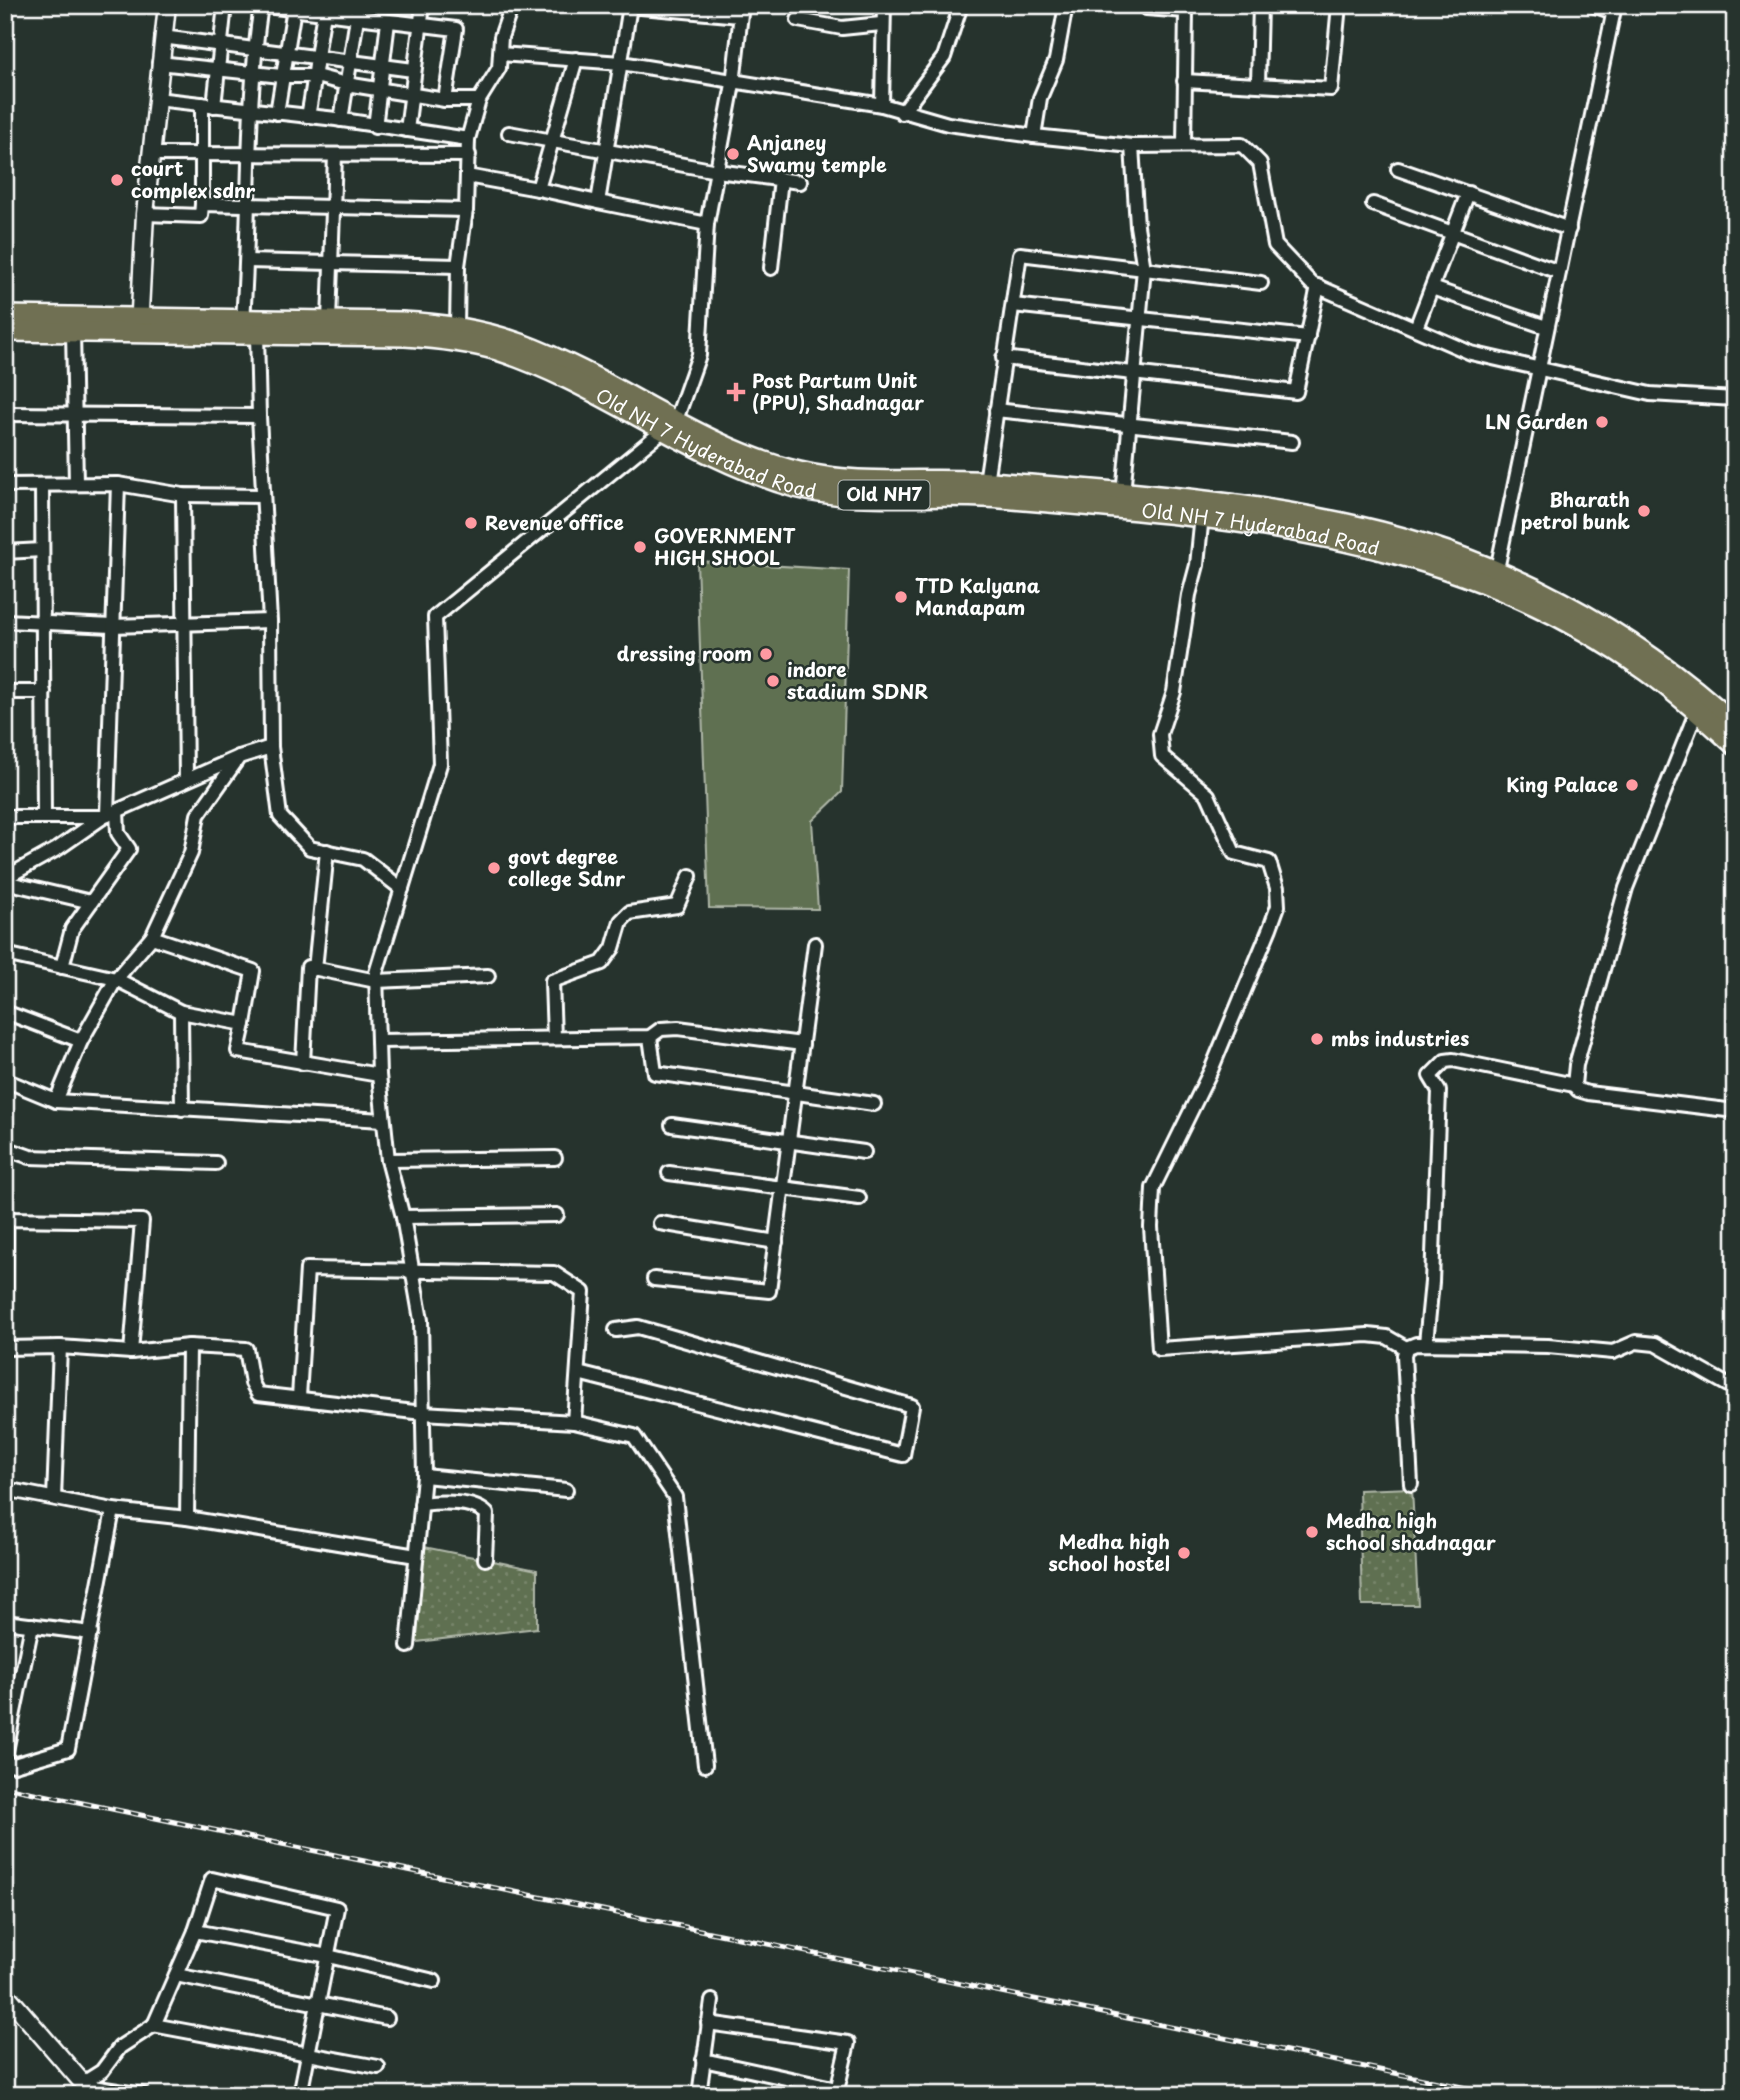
<svg xmlns="http://www.w3.org/2000/svg" width="1740" height="2100" font-family="'Playpen Sans',sans-serif">
<style>
.grass{fill:#5f6f51;stroke:#afb7a8;stroke-width:2}
.park{fill:url(#park-dots);stroke:#afb7a8;stroke-width:2}
.lines{fill:none;stroke-linecap:round;stroke-linejoin:round}
.minor-casing{stroke:#fff;stroke-width:18}
.secondary-casing{stroke:#fff;stroke-width:21}
.primary-casing{stroke:#fff;stroke-width:24}
.minor{stroke:#26332d;stroke-width:12}
.secondary{stroke:#26332d;stroke-width:16}
.primary{stroke:#707052;stroke-width:19}
.rail-casing{stroke:#fff;stroke-width:5}
.rail{stroke:#26332d;stroke-width:2.5;stroke-dasharray:8;stroke-linecap:butt}
.poi-dot{fill:#ff9aa2;stroke:#26332d;stroke-width:2.5}
.labels{text-anchor:middle;stroke-width:5;stroke-linejoin:round;paint-order:stroke}
.shield{fill:#26332d;stroke:#bec2c0;stroke-width:2}
.shield-label{font-size:18px;font-weight:bold;fill:#fff}
.poi-label{font-size:19px;font-weight:bold;fill:#fff;stroke:#26332d;text-anchor:start}
.street-label{font-size:19px;fill:#fff;stroke:#26332d}
</style>
<defs>
<pattern id="park-dots" width="8" height="8" patternUnits="userSpaceOnUse" patternTransform="scale(1.75)"><rect width="8" height="8" fill="#5f6f51"/><path d="M2 2h.1M6 6h.1" fill="none" stroke="#77856b" stroke-width="1.8" stroke-linecap="round"/></pattern>
</defs>
<rect width="100%" height="100%" fill="#26332d"/>
<filter id="ink" filterUnits="userSpaceOnUse"><feTurbulence type="fractalNoise" baseFrequency=".0143" numOctaves="2"/><feDisplacementMap in="SourceGraphic" scale="14" xChannelSelector="R" yChannelSelector="G"/><feConvolveMatrix kernelMatrix="1 2 1 2 8 2 1 2 1" color-interpolation-filters="sRGB"/></filter>
<g filter="url(#ink)">
<polygon class="grass" points="697,561 849,570 842,792 812,821 818,909 709,908"/>
<g class="park">
<polygon points="1412,1488 1418,1605 1362,1605 1359,1490"/>
<polygon points="424,1547 537,1570 537,1628 416,1642"/>
</g>
<g class="lines">
<g class="minor-casing">
<g id="minor">
<polyline points="258,5 456,29 445,100"/>
<polyline points="1147,5 1146,8 1186,11 1184,144"/>
<polyline points="1593,5 1613,12"/>
<polyline points="798,20 842,28 881,24"/>
<polyline points="162,37 413,70"/>
<polyline points="500,54 621,63 882,105 948,124 1034,136 1132,146 1242,145 1260,163 1275,245 1312,284 1471,353 1650,394 1735,399"/>
<polyline points="576,59 538,189 598,202"/>
<polyline points="159,63 281,76 316,76 346,84 445,100 479,100"/>
<polyline points="1184,81 1331,89 1339,5"/>
<polyline points="1258,84 1260,5"/>
<polyline points="156,99 336,119 468,139"/>
<polyline points="202,104 202,204"/>
<polyline points="882,105 884,5"/>
<polyline points="214,106 225,5"/>
<polyline points="277,113 294,8"/>
<polyline points="902,113 944,57 961,5"/>
<path d="M308,116C315,82 317,48 324,14"/>
<polyline points="341,120 359,5"/>
<polyline points="375,127 388,22"/>
<polyline points="407,130 423,5"/>
<polyline points="509,133 717,171 800,182"/>
<polyline points="1034,136 1040,98 1056,60 1066,5"/>
<polyline points="150,154 469,155"/>
<polyline points="1398,169 1569,229"/>
<polyline points="467,176 538,189"/>
<polyline points="1373,204 1559,272"/>
<polyline points="145,214 201,216 202,204 466,210"/>
<polyline points="707,224 598,202 630,6 740,16"/>
<polyline points="247,261 458,266"/>
<polyline points="771,268 781,179"/>
<polyline points="1432,288 1546,327"/>
<polyline points="1013,305 1308,337"/>
<path d="M243,319C251,214 245,110 261,5"/>
<polyline points="329,321 335,155"/>
<polyline points="457,327 458,266 466,210 468,139 479,100 499,68 501,37 512,5"/>
<polyline points="1416,328 1468,193"/>
<polyline points="73,331 76,483"/>
<polyline points="1003,358 1296,392 1318,286"/>
<polyline points="996,410 1292,442"/>
<polyline points="5,414 259,416 257,334"/>
<polyline points="259,416 270,621 271,747"/>
<polyline points="986,482 1020,254 1261,283"/>
<polyline points="5,485 118,484 183,495 261,496"/>
<polyline points="42,485 44,815"/>
<polyline points="1123,494 1144,269 1137,226 1132,146"/>
<polyline points="183,495 186,780"/>
<polyline points="1202,515 1197,565 1189,595 1174,692 1160,734 1162,756 1208,795 1234,853 1269,862 1277,888 1278,906 1270,928 1212,1068 1153,1188 1151,1227 1159,1349 1368,1335 1387,1337 1406,1348"/>
<polyline points="5,552 42,550"/>
<polyline points="1495,579 1615,5"/>
<polyline points="5,621 112,626 270,621"/>
<polyline points="5,692 44,692"/>
<polyline points="1697,710 1626,888 1576,1065 1574,1085 1578,1090 1588,1093 1735,1111"/>
<polyline points="107,815 118,484"/>
<polyline points="5,817 103,817 239,757"/>
<polyline points="5,878 57,849 103,817"/>
<polyline points="5,882 91,902"/>
<polyline points="152,937 253,971 244,1024"/>
<polyline points="5,954 116,979 181,1012 244,1024 238,1051 379,1075"/>
<polyline points="62,967 72,929 129,849 118,833 117,811"/>
<polyline points="315,969 327,851"/>
<polyline points="5,1012 81,1041"/>
<polyline points="181,1012 182,1109"/>
<polyline points="650,1037 655,1073 874,1104"/>
<polyline points="554,1038 552,981 602,963 613,948 621,921 629,913 677,906 690,876"/>
<polyline points="378,1041 650,1037 661,1029 678,1028 802,1044"/>
<polyline points="303,1063 308,967 376,981 488,976"/>
<polyline points="5,1080 56,1101 383,1120"/>
<polyline points="56,1101 81,1041 116,979 152,937 191,853 198,815 239,757 271,747 280,816 310,848 363,859 402,889"/>
<polyline points="672,1125 864,1152"/>
<polyline points="5,1148 30,1157 216,1163"/>
<polyline points="388,1160 555,1158"/>
<polyline points="669,1173 859,1198"/>
<polyline points="403,1217 557,1215"/>
<polyline points="660,1223 776,1242"/>
<polyline points="654,1279 769,1291 815,944"/>
<polyline points="5,1307 6,1219 142,1221 131,1352 60,1347 5,1348"/>
<polyline points="1426,1343 1432,1282 1439,1091 1430,1076 1445,1061 1453,1060 1574,1085"/>
<polyline points="189,1346 246,1349 252,1383 258,1394 423,1413 574,1422"/>
<polyline points="578,1373 903,1455 912,1406 638,1327 616,1330"/>
<polyline points="299,1397 307,1269 554,1273 583,1292 574,1422 634,1436 675,1497 705,1765"/>
<polyline points="424,1476 566,1490"/>
<polyline points="1411,1484 1404,1355 1406,1348 1416,1344 1548,1346 1613,1352 1636,1342 1655,1344 1735,1389"/>
<polyline points="5,1489 113,1510 187,1518 189,1346 131,1352"/>
<polyline points="54,1498 60,1347"/>
<path d="M421,1504C439,1502 473,1500 487,1514L485,1559"/>
<polyline points="187,1518 416,1556"/>
<polyline points="5,1622 91,1633"/>
<polyline points="408,1646 424,1476 421,1320 403,1217 388,1160 379,1075 376,973 440,764 435,617 676,420 699,355 707,224 733,84 742,5"/>
<polyline points="5,1756 32,1625"/>
<polyline points="5,1763 14,1765 68,1749 113,1510"/>
<polyline points="195,1931 212,1879 337,1908 300,2095"/>
<polyline points="176,1975 387,2018"/>
<polyline points="708,2023 848,2043 836,2095"/>
<polyline points="153,2025 378,2067"/>
<polyline points="703,2060 837,2089"/>
<polyline points="83,2083 102,2071 120,2047 154,2025 195,1931 328,1956 434,1981"/>
<polyline points="79,2095 86,2086 143,2095"/>
<polyline points="699,2095 712,2001"/>
</g>
</g>
<g class="secondary-casing">
<g id="secondary">
<polyline points="139,330 145,214 167,5"/>
<polyline points="5,1993 93,2095"/>
</g>
</g>
<g class="primary-casing">
<g id="primary">
<path d="M5,316L402,322C442,324 482,330 521,344C616,379 699,448 799,472C861,487 928,477 991,482C1114,492 1240,499 1360,527C1498,558 1631,629 1735,725"/>
<path id="s1" d="M5,331L405,336C436,338 467,341 497,350C601,383 688,457 795,487C859,504 935,492 1001,498C1231,517 1453,532 1647,671C1678,693 1706,719 1735,745"/>
</g>
</g>
<use href="#minor" class="minor"/>
<use href="#secondary" class="secondary"/>
<use href="#primary" class="primary"/>
<g class="rail-casing">
<polyline id="rail" points="5,1787 1501,2095"/>
</g>
<use href="#rail" class="rail"/>
</g>
</g>
<g class="poi-dot">
<circle cx="733" cy="154" r="7"/>
<circle cx="117" cy="180" r="7"/>
<path d="M732.5 381.5h7v7h7v7h-7v7h-7v-7h-7v-7h7z"/>
<circle cx="1602" cy="422" r="7"/>
<circle cx="1644" cy="511" r="7"/>
<circle cx="471" cy="523" r="7"/>
<circle cx="640" cy="547" r="7"/>
<circle cx="901" cy="597" r="7"/>
<circle cx="766" cy="654" r="7"/>
<circle cx="773" cy="681" r="7"/>
<circle cx="1632" cy="785" r="7"/>
<circle cx="494" cy="868" r="7"/>
<circle cx="1317" cy="1039" r="7"/>
<circle cx="1312" cy="1532" r="7"/>
<circle cx="1184" cy="1553" r="7"/>
</g>
<g class="labels">
<rect class="shield" x="838.5" y="480.5" width="91" height="29" rx="5"/>
<g class="shield-label">
<text x="884" y="501">Old NH7</text>
</g>
<g class="poi-label">
<text x="747" y="150">Anjaney<tspan x="747" dy="22">Swamy temple</tspan></text>
<text x="131" y="176">court<tspan x="131" dy="22">complex sdnr</tspan></text>
<text x="752" y="388">Post Partum Unit<tspan x="752" dy="22">(PPU), Shadnagar</tspan></text>
<text x="1588" y="429" text-anchor="end">LN Garden</text>
<text x="1630" y="507" text-anchor="end">Bharath<tspan x="1630" dy="22">petrol bunk</tspan></text>
<text x="485" y="530">Revenue office</text>
<text x="654" y="543">GOVERNMENT<tspan x="654" dy="22">HIGH SHOOL</tspan></text>
<text x="915" y="593">TTD Kalyana<tspan x="915" dy="22">Mandapam</tspan></text>
<text x="752" y="661" text-anchor="end">dressing room</text>
<text x="787" y="677">indore<tspan x="787" dy="22">stadium SDNR</tspan></text>
<text x="1618" y="792" text-anchor="end">King Palace</text>
<text x="508" y="864">govt degree<tspan x="508" dy="22">college Sdnr</tspan></text>
<text x="1331" y="1046">mbs industries</text>
<text x="1326" y="1528">Medha high<tspan x="1326" dy="22">school shadnagar</tspan></text>
<text x="1170" y="1549" text-anchor="end">Medha high<tspan x="1170" dy="22">school hostel</tspan></text>
</g>
<g class="street-label">
<text dy="7" stroke="none"><textPath href="#s1" startOffset="723">Old NH 7 Hyderabad Road</textPath></text>
<text dy="7" stroke="none"><textPath href="#s1" startOffset="1290">Old NH 7 Hyderabad Road</textPath></text>
</g>
</g>
<rect width="1740" height="2100" fill="none" stroke="#26332d" stroke-width="28"/>
<rect x="14" y="14" width="1712" height="2072" fill="none" stroke="#fff" stroke-width="2.5" filter="url(#ink)"/>
</svg>
